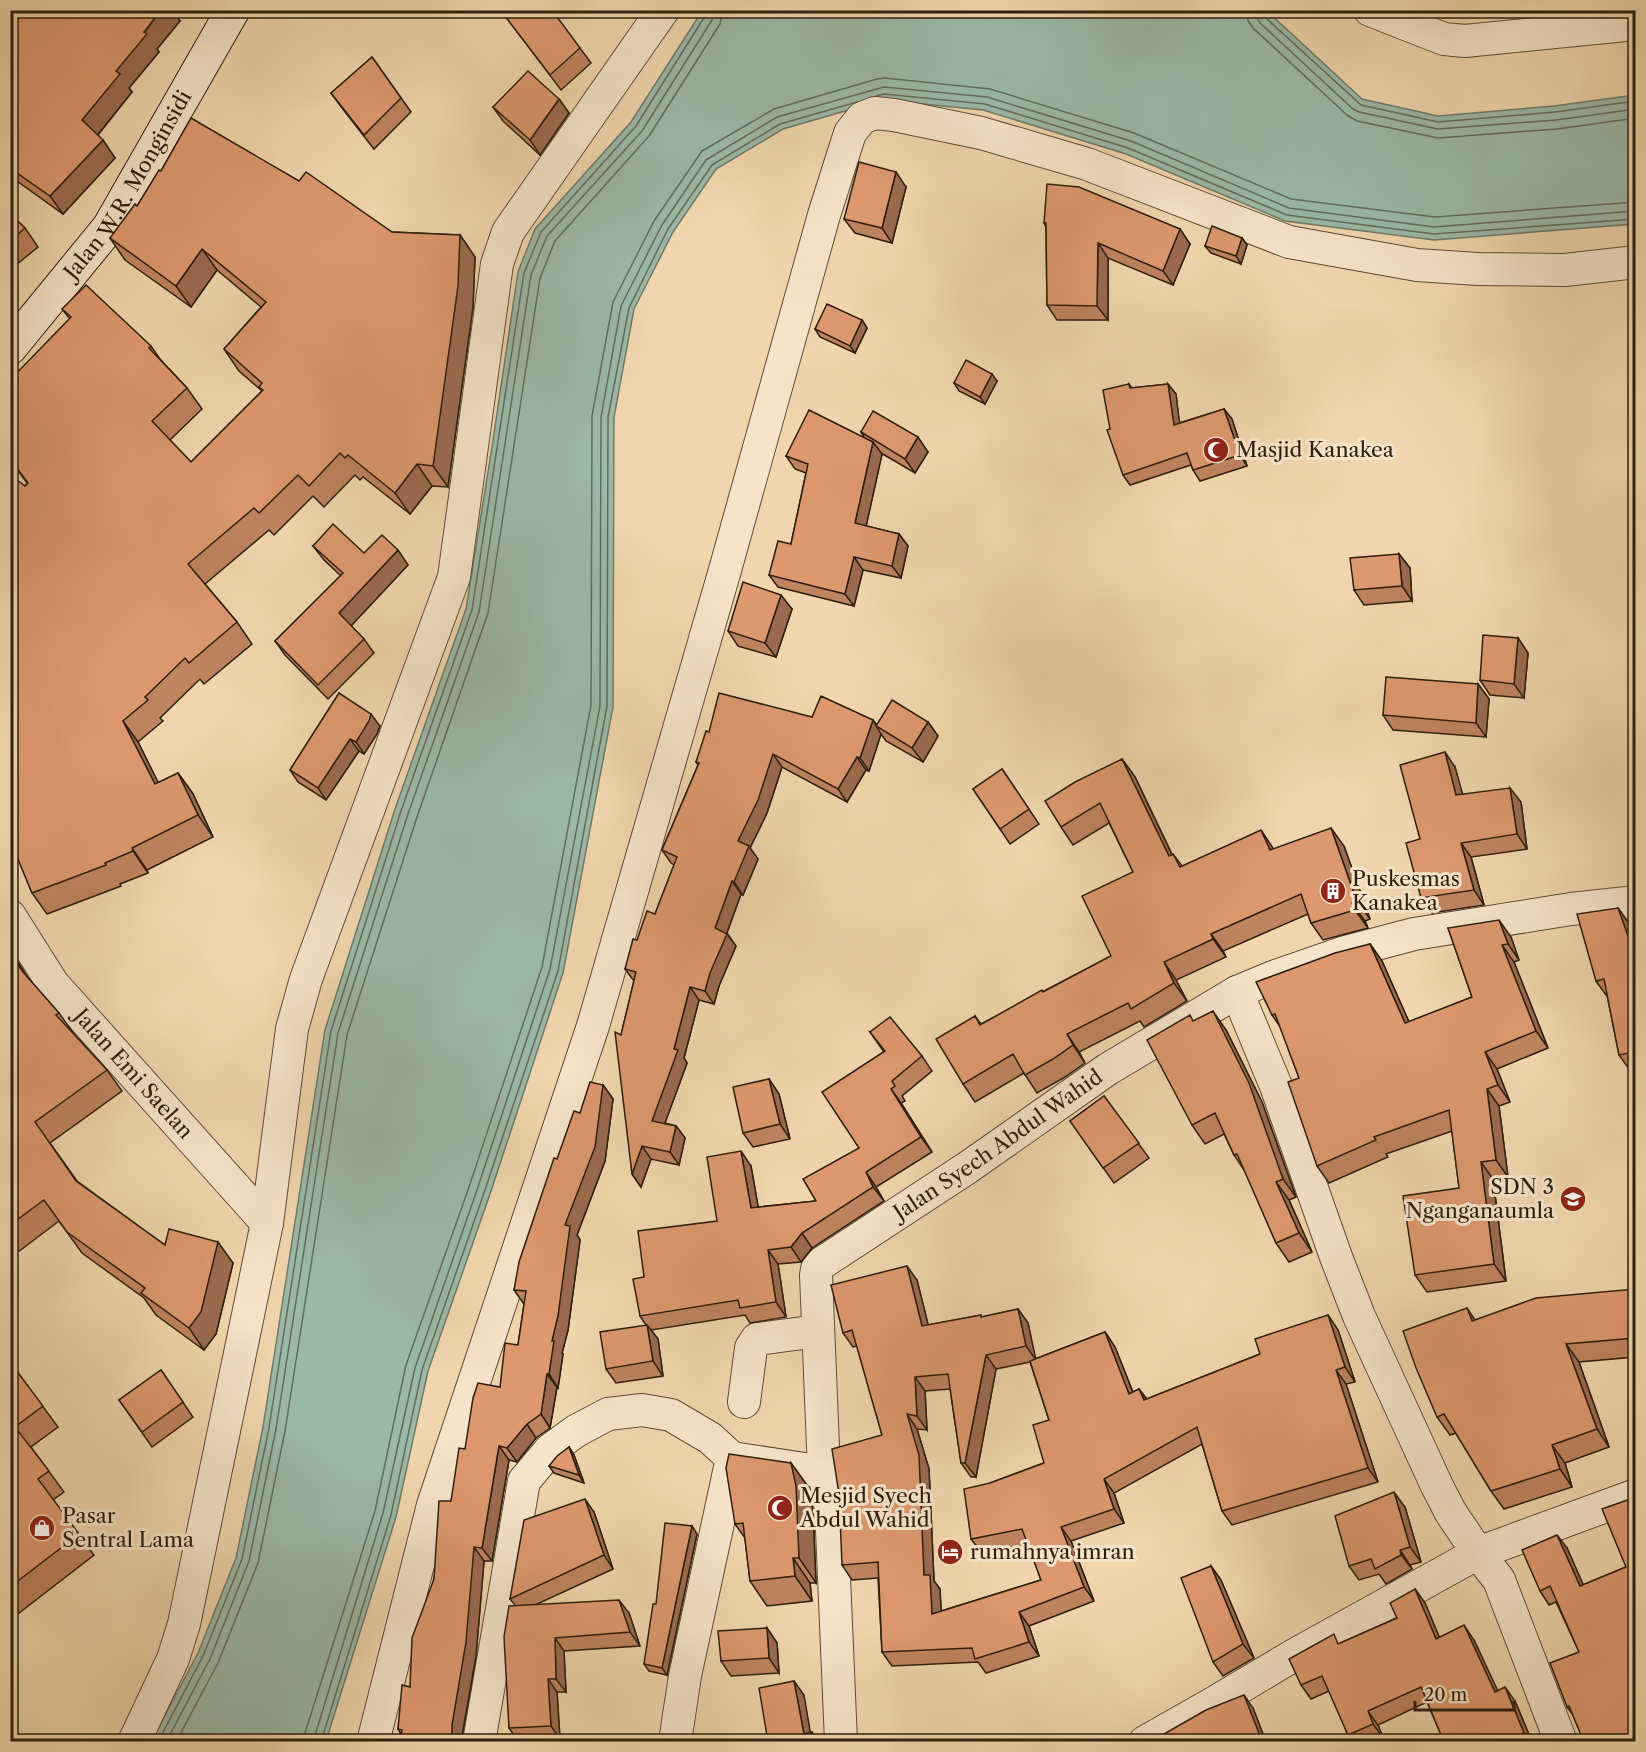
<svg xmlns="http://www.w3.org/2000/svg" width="1646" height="1752" font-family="'Libre Caslon Text',serif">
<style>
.water{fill:#9bb9a9;stroke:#6f7b6b;stroke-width:1.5}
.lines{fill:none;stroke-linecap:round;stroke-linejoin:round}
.shore{stroke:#646c5c;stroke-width:1.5}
.street-casing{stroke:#5e4c36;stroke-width:34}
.secondary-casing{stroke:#2d1e0e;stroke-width:35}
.street{stroke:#f6e4ca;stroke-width:32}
.secondary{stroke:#f6e4ca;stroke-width:33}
.wall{fill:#be835f;stroke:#2d1e0e;stroke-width:1.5;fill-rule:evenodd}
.shaded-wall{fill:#9b6a4e;stroke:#2d1e0e;stroke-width:1.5}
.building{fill:#dd986f;stroke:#2d1e0e;stroke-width:1.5}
.labels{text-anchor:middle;stroke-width:6;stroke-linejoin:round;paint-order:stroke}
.street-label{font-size:21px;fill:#2d1e0e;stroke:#f6e4ca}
.poi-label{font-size:21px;fill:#2d1e0e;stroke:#f6e4ca;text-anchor:start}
</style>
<rect width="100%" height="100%" fill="#f1d6ad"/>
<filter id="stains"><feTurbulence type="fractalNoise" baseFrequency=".00333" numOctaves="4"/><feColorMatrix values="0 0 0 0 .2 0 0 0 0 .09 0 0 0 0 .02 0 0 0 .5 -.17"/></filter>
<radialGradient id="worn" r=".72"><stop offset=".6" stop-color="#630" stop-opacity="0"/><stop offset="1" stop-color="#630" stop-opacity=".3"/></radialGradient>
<polygon class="water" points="702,11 1267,11 1362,99 1438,116 1554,106 1635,95 1635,224 1434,240 1285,221 1126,154 983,110 883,100 783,129 716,169 673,232 634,309 614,417 613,707 563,973 490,1194 428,1371 396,1517 326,1741 151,1742 198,1653 236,1558 263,1427 325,1030 395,809 466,609 492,447 518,272 535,229 631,122"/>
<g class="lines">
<g class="shore">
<polyline points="1247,10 1248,21 1254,29 1347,115 1357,121 1438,138 1557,129 1636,118"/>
<polyline points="1256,10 1257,17 1260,23 1353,109 1359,112 1438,129 1556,120 1636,109"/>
<polyline points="1263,10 1266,18 1361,105 1438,122 1555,112 1636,101"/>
<polyline points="876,96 884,94 985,104 1128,148 1287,215 1434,234 1636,219"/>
<polyline points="158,1742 203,1656 242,1559 269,1428 331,1031 401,811 472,610 524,273 541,232 636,126 705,16 706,10"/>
<polyline points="166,1742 210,1659 249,1561 276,1429 338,1033 408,814 479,612 531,275 547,236 642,131 712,20 714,10"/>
<polyline points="176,1742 218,1663 258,1563 285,1431 347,1035 417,817 488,613 540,278 555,241 649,136 720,24 723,10"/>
<polyline points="304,1742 305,1733 375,1511 406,1365 469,1187 542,967 591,705 592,416 613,302 654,221 702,151 774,109 877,79 885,78 990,89 1134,133 1291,199 1435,217 1636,202"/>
<polyline points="313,1742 383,1513 415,1368 477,1190 550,969 600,706 601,417 621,306 662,225 706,160 777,117 884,87 987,97 1131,141 1289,208 1434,227 1636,211"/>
<polyline points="321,1742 391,1515 422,1370 484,1193 558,971 607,706 608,417 629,308 668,229 712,165 780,124 857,102"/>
</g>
<g class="street-casing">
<g id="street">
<polyline points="1370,10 1444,39 1465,41 1636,24"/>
<path id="s1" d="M10,916L53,984L267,1223"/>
<polyline points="1237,992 1276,1086 1336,1257 1359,1316 1437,1486 1451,1513 1478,1553 1499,1580 1561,1742"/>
<polyline points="744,1402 751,1348 757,1339 818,1331"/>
<polyline points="134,1742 173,1659 184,1624 267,1223 292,1029 306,979 454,577 497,264 508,232 663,10"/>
<polyline points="373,1742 433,1505 593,1026 725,570 824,215 850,133 862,118 875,113 894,115 981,133 1087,164 1289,242 1417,265 1478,269 1565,270 1636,262"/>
<polyline points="479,1742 524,1481 550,1450 576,1431 608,1414 642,1410 671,1415 710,1438 732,1458"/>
<polyline points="675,1742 685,1676 732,1458 824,1472"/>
<path id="s2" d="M841,1742L832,1530L831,1509L824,1472L816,1275L817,1269L822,1263L967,1168L1108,1069L1237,992L1273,977L1342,953L1414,934L1571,909L1636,902"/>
<polyline points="1145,1742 1212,1704 1296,1654 1478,1553 1636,1495"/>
</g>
</g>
<g class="secondary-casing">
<g id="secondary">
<path id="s3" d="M10,348L109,227L233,10"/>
</g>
</g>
<use href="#street" class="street"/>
<use href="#secondary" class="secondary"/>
</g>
<g class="wall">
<polygon points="10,10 180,21 157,49 159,52 129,88 132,92 98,135 115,158 63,214 10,176"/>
<polygon points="502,12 580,48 591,63 561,90"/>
<polygon points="372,57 411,112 374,149 342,108 331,93"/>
<polygon points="559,99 569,113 540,155 503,121 493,107"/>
<polygon points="161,171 299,181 392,232 460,235 475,257 473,307 448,487 432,486 410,514 363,477 360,480 355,475 324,507 313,496 274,535 269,530 205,584 237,622 252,644 204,684 200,679 160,718 163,721 138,742 158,783 178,773 193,794 213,837 147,870 148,873 120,884 121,886 47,914 32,893 19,860 10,864 10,475 25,486 27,483 10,460 70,319 62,309 151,346 160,359 187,388 202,409 170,440 191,462 262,391 239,371 224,349 261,307 217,270 191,307 125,260 110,238 137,206"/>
<polygon points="906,187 892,243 855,233 844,219"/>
<polygon points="10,214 25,228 38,247 10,270"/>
<polygon points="1044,223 1180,229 1190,244 1173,285 1108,258 1108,320 1057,320 1047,305 1046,227"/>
<polygon points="1242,238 1247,245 1241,264 1211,253 1205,246"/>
<polygon points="862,320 867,328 855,353 820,337 815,329"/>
<polygon points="997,381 985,404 959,391 954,383"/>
<polygon points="1129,384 1132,388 1168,384 1176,394 1179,423 1224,409 1232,419 1247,466 1200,481 1193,470 1191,465 1130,485 1123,475"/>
<polygon points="861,432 928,452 915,473 881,453 882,454 866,526 899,534 908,546 901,578 863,570 854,606 778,587 769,575 791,544 806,473 795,469 786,456 864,437"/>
<polygon points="313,546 364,553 408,565 351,626 364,639 374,653 328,699 285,655 275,641 341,576 324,560"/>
<polygon points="1399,554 1410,568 1412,601 1364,605 1354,590"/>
<polygon points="792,609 776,657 738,646 728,631"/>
<polygon points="1518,638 1528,653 1524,698 1490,695 1480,680"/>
<polygon points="1478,684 1489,699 1486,737 1393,730 1383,715"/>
<polygon points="339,693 380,726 377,734 364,754 359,751 326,800 298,782 290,770"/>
<polygon points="812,717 873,720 877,725 928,722 938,736 923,762 886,741 881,734 869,771 866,770 847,802 782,767 767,813 750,848 758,859 743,895 741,894 727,933 736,946 719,986 714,1004 699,1000 684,1058 687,1063 665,1123 676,1126 685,1138 679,1165 651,1159 641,1187 632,1174 621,1035 634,981 625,969 637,940 655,914 674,865 671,863 662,850 698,765 696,762 709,732"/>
<polygon points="1122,759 1135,777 1172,854 1173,854 1182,866 1274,849 1344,846 1370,919 1365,921 1368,928 1323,940 1311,923 1308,914 1223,951 1226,957 1176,980 1187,1001 1144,1027 1140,1021 1079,1052 1085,1063 1065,1077 1037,1093 1024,1073 975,1102 963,1084 975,1016 981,1024 1111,956 1133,872 1109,823 1073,845 1061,827"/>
<polygon points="1455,767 1462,794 1521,802 1527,849 1471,857 1484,905 1432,913 1421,898 1420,839"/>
<polygon points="1002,769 1039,824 1010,844 973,789"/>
<polygon points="1618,908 1628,922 1633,935 1635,934 1635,1068 1629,1069 1619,1055 1607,995 1606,995 1596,981"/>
<polygon points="1448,928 1511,937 1519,960 1514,962 1548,1048 1497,1069 1510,1102 1499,1106 1508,1177 1493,1179 1506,1281 1427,1292 1415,1275 1459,1188 1452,1131 1386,1154 1388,1157 1329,1183 1317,1166 1299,1078 1281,1028 1272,1015 1370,944 1382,961 1409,1022 1472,997"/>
<polygon points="10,950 28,978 59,1013 74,1034 107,1070 122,1091 50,1143 77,1181 165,1245 233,1263 216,1334 204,1350 156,1315 144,1298 82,1253 59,1221 10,1258"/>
<polygon points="1194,1021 1226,1030 1262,1102 1296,1197 1289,1200 1312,1252 1289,1262 1276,1243 1246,1173 1234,1155 1224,1134 1205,1144 1192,1125"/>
<polygon points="870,1032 922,1056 932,1071 902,1096 905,1101 901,1103 932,1152 876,1187 884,1201 812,1248 801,1262 778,1264 786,1317 750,1323 745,1315 651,1330 658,1339 663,1376 616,1383 606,1369 646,1325 640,1316 644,1277 717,1221 751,1166 758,1207 816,1201 859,1148 884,1052"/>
<polygon points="769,1079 779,1094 790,1139 753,1147 743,1133"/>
<polygon points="603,1085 613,1099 605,1161 577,1235 580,1240 568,1330 562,1353 563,1354 558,1388 557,1387 550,1428 536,1438 517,1462 509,1460 492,1561 484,1561 476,1656 461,1742 400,1742 401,1734 398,1729 410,1687 451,1501 465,1449 500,1387 518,1345 524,1304 514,1290 557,1159 580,1113"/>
<polygon points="1104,1096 1149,1158 1114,1183 1070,1121"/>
<path d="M917,1280L928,1325L981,1315L982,1317L1018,1309L1028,1323L1035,1359L1105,1332L1115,1347L1133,1392L1139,1389L1147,1399L1260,1354L1328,1315L1338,1330L1355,1382L1346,1384L1378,1482L1232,1525L1222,1511L1202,1444L1114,1493L1124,1523L1071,1541L1094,1601L1029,1626L1039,1656L986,1673L978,1662L892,1666L882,1652L878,1578L852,1580L842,1565L882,1435L857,1346L853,1347L843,1333ZM1030,1362L1049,1420L1044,1463L990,1483L971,1539L982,1553L1028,1544L1041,1580L941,1611L940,1589L934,1581L929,1469L917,1429L927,1430L925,1391L950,1389L961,1463L971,1477H976L996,1369Z"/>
<polygon points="1635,1289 1635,1357 1579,1362 1609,1447 1565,1463 1572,1487 1504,1509 1491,1491 1456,1433 1450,1435 1437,1417 1475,1320"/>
<polygon points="10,1362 58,1427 31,1447 64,1492 53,1500 94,1555 10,1620"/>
<polygon points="161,1370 193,1417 152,1447 119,1400"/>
<polygon points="569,1447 574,1455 584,1483 554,1473 549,1466"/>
<polygon points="791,1463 809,1488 813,1511 816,1583 810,1583 812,1601 767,1606 750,1581 745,1538 735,1524"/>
<polygon points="1633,1498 1635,1742 1584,1742 1573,1715 1567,1707 1579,1652 1556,1602 1549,1605 1540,1591 1567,1548 1583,1585 1626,1567"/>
<polygon points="1405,1507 1421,1562 1410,1565 1412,1569 1386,1584 1379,1574 1359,1580 1349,1566"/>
<polygon points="594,1512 613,1569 535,1605 629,1613 640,1646 564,1651 566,1692 557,1692 560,1739 518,1741 509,1728 516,1606 510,1599"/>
<polygon points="697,1534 667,1675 649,1671 644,1664"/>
<polygon points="1211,1566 1221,1580 1254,1658 1223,1676 1213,1662"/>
<polygon points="1415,1589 1425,1603 1439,1637 1474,1640 1497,1690 1515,1701 1532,1742 1444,1742 1427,1702 1378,1725 1383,1738 1375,1742 1353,1742 1348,1735 1329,1691 1311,1699 1301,1685 1340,1643 1397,1618"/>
<polygon points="767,1628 777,1643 779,1673 731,1676 721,1661"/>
<polygon points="1253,1708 1266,1742 1150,1742"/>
</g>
<g class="shaded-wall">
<polygon points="161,10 172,10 180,21 157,49 159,52 129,88 132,92 95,138 82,120 116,71"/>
<polygon points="559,99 569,113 540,155 530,140"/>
<polygon points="103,140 115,158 63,214 50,196"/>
<polygon points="896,172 906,187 892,243 882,228"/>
<polygon points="1180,229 1190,244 1173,285 1163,271"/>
<polygon points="460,235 475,257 473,307 448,487 433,466"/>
<polygon points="1242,238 1247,245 1241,264 1236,256"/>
<polygon points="1098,243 1108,258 1108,320 1097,306"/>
<polygon points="202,249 217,270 191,307 176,286"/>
<polygon points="862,320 867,328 855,353 850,346"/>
<polygon points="992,374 997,381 985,404 980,397"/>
<polygon points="1168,384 1176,394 1181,435 1174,425"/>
<polygon points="1224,409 1232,419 1247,466 1240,455"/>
<polygon points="918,437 928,452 915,473 905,459"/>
<polygon points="873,442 882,454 864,536 855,523"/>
<polygon points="417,464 432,486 410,514 395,493"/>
<polygon points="899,534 908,546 901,578 892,566"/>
<polygon points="398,550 408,565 349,628 339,613"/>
<polygon points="1399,554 1410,568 1412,601 1402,586"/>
<polygon points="854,557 863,570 854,606 845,594"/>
<polygon points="781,595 792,609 776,657 765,643"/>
<polygon points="1518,638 1528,653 1524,698 1514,684"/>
<polygon points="1478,684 1489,699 1486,737 1476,723"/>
<polygon points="371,714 380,726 377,734 364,754 356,742"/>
<polygon points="873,720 881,734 869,771 860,758"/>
<polygon points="123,721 138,742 170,806 155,784"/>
<polygon points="928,722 938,736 923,762 912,748"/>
<polygon points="350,739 359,751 326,800 318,788"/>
<polygon points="1445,752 1455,767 1467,810 1456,795"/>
<polygon points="773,754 782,767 767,813 750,848 758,859 743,895 734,882 738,841"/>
<polygon points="857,757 866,770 847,802 838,789"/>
<polygon points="1122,759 1135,777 1181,874 1169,856"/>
<polygon points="178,773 193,794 213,837 198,815"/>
<polygon points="1510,788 1521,802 1527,849 1517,834"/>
<polygon points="1331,828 1344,846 1370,919 1357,902"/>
<polygon points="1261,830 1273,848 1282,868 1270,850"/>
<polygon points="1461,843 1471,857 1484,905 1474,890"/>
<polygon points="132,848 147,870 148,873 133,851"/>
<polygon points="732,881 741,894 725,938 727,934 736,946 719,986 714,1004 705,991 715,928"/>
<polygon points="1352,903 1365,921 1368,928 1355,910"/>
<polygon points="1618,908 1628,922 1635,943 1628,936"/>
<polygon points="1499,920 1511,937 1519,960 1508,944"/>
<polygon points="1211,934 1223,951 1226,957 1213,939"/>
<polygon points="1370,944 1382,961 1417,1040 1405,1023"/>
<polygon points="1502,945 1514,962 1548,1048 1536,1031"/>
<polygon points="10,950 38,994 10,953"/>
<polygon points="1164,962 1176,980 1187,1001 1174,983"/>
<polygon points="690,987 699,1000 684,1058 687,1063 661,1134 652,1121 674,1049"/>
<polygon points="1213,1011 1226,1030 1262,1102 1296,1197 1283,1179"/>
<polygon points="1067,1034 1079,1052 1085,1063 1073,1045"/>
<polygon points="1485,1052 1497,1069 1510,1102 1498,1085"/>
<polygon points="769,1079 779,1094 790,1139 780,1124"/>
<polygon points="603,1085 613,1099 605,1161 577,1235 580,1240 568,1330 562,1353 563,1354 558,1388 549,1374 565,1225"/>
<polygon points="891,1089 901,1103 932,1152 921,1137"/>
<polygon points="1487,1089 1499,1106 1508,1177 1496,1160"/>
<polygon points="676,1126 685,1138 679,1165 670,1152"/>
<polygon points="642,1146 651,1159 641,1187 632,1174"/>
<polygon points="741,1151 751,1166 761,1223 751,1208"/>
<polygon points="1481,1162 1493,1179 1506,1281 1494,1264"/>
<polygon points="866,1172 876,1187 884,1201 873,1187"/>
<polygon points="1276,1182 1289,1200 1312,1252 1299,1233"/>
<polygon points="802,1233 812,1248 801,1262 791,1247"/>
<polygon points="218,1242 233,1263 216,1334 204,1350 189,1328"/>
<polygon points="768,1250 778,1264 786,1317 776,1302"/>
<polygon points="907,1266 917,1280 932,1340 922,1326"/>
<polygon points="1467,1308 1479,1326 1472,1321"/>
<polygon points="1018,1309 1028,1323 1036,1360 1026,1346"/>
<polygon points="1328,1315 1338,1330 1355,1382 1345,1367"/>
<polygon points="647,1325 658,1339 663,1376 653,1361"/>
<polygon points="1105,1332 1115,1347 1139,1408 1129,1394"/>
<polygon points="1566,1344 1579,1362 1609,1447 1597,1429"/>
<polygon points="986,1355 996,1369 976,1477 965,1463"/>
<polygon points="1336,1370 1346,1384 1378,1482 1368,1468"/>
<polygon points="547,1374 557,1387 550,1428 541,1414"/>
<polygon points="915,1377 925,1391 927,1430 917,1416"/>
<polygon points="1139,1389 1149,1403 1144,1400"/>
<polygon points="907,1414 917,1429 929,1469 934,1581 940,1589 942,1629 932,1614 924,1575"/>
<polygon points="527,1424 536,1438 517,1462 507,1448"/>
<polygon points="1552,1445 1565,1463 1572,1487 1560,1469"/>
<polygon points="499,1446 509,1460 492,1561 482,1548"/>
<polygon points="569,1447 574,1455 584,1483 579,1475"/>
<polygon points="791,1463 809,1488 813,1511 816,1583 799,1558"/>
<polygon points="1104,1479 1114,1493 1124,1523 1114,1509"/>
<polygon points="1394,1492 1405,1507 1421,1562 1410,1547"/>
<polygon points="585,1499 594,1512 613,1569 604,1555"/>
<polygon points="692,1526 697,1534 667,1675 662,1668"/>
<polygon points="1061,1527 1071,1541 1094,1601 1084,1587"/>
<polygon points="1557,1535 1567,1548 1590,1600 1580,1586"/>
<polygon points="474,1547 484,1561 476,1656 461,1742 457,1742 452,1734 452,1725"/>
<polygon points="1400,1550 1410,1565 1412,1569 1401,1555"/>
<polygon points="793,1558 810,1583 812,1601 795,1576"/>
<polygon points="1211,1566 1221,1580 1254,1658 1243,1644"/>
<polygon points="1415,1589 1425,1603 1446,1653 1436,1639"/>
<polygon points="619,1600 629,1613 640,1646 630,1632"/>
<polygon points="1019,1612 1029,1626 1039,1656 1029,1642"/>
<polygon points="1464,1625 1474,1640 1505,1706 1495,1692"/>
<polygon points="767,1628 777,1643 779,1673 769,1658"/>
<polygon points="555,1638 564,1651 566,1692 556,1679"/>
<polygon points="548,1679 557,1692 560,1739 551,1726"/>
<polygon points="794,1681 804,1695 812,1742 804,1734"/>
<polygon points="1505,1687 1515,1701 1532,1742 1530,1742 1524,1733"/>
<polygon points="1244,1695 1253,1708 1266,1742 1263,1742 1260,1736"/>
<polygon points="1368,1711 1378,1725 1383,1738 1373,1724"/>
<polygon points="812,1732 819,1742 814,1742"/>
</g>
<g class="building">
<polygon points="10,10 161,10 144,32 147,34 116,71 120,74 82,120 103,140 50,196 10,168"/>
<polygon points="505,10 552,10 580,48 550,75 502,12"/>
<polygon points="372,57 401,98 364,135 331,93"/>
<polygon points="528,71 559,99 530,140 493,107"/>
<polygon points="191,118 299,181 306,172 392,232 460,235 458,286 433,466 417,464 395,493 348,455 345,458 340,453 309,486 298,475 259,513 254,508 188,564 237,622 189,663 185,658 145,697 148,700 123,721 155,784 178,773 198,815 132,848 133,851 105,863 106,865 32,893 10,840 10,475 25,486 28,483 10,459 10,380 71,317 62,309 86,285 151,346 149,348 187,388 152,421 191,462 263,390 259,387 262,383 224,349 266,302 202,249 176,286 110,238 135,204 137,206 159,170 161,171"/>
<polygon points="859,162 896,172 882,228 844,219"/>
<polygon points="1047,184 1079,187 1180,229 1163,271 1098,243 1097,306 1047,305 1046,223 1044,223"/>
<polygon points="10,214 25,228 10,241"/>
<polygon points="1212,226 1242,238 1236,256 1205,246"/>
<polygon points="827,304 862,320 850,346 815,329"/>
<polygon points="966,360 992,374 980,397 954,383"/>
<polygon points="1129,384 1130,388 1168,384 1174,425 1224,409 1240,455 1193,470 1187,453 1123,475 1107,430 1110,429 1103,390"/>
<polygon points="809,410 873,442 855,523 899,534 892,566 854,557 845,594 769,575 778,541 791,544 808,464 786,456"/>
<polygon points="873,411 918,437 905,459 861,432"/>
<polygon points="333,524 364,553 382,535 398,550 339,613 364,639 318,685 275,641 343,573 313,546"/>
<polygon points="1399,554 1402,586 1354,590 1350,558"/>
<polygon points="743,582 781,595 765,643 728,631"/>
<polygon points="1483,635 1518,638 1514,684 1480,680"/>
<polygon points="1386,677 1478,684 1476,723 1383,715"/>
<polygon points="339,693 371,714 369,721 356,742 350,739 318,788 290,770"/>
<polygon points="719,693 812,717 821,696 873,720 860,758 857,757 838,789 773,754 758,800 738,841 749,846 734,882 732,881 715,928 727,934 710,973 705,991 690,987 674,1049 678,1050 652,1121 676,1126 670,1152 642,1146 632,1174 615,1032 621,1035 636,972 625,969 633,939 637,940 647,911 655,914 677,857 662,850 699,763 696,762 706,731 709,732"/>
<polygon points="892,700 928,722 912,748 876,726"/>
<polygon points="1445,752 1456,795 1510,788 1517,834 1461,843 1474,890 1421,898 1406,843 1420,839 1400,765"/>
<polygon points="1122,759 1169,856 1173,854 1180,867 1261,830 1270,850 1331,828 1357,902 1352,903 1355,910 1311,923 1301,894 1211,934 1213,939 1164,962 1174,983 1131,1009 1128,1003 1067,1034 1073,1045 1053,1059 1025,1075 1013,1054 963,1084 936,1039 975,1016 980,1025 1042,990 1043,992 1111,956 1082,896 1133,872 1100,803 1061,827 1045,801 1075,782"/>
<polygon points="1002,769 1029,809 1000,829 973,789"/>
<polygon points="1618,908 1628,936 1635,934 1635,1052 1619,1055 1604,979 1596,981 1577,914"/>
<polygon points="1499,920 1508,944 1502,945 1536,1031 1485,1052 1498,1085 1487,1089 1496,1160 1481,1162 1494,1264 1415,1275 1403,1196 1459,1188 1449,1110 1374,1137 1376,1140 1317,1166 1288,1082 1299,1078 1275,1014 1272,1015 1256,982 1335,953 1370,944 1405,1023 1472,997 1448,928"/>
<polygon points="10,953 23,972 59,1013 56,1015 107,1070 35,1122 76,1181 165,1245 169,1229 218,1242 201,1312 189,1328 141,1293 145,1288 67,1232 44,1200 10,1225"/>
<polygon points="1213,1011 1249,1083 1283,1179 1276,1182 1299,1233 1276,1243 1237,1154 1234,1155 1215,1113 1192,1125 1147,1040 1190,1015 1193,1021"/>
<polygon points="890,1017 922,1056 892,1081 895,1086 891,1089 921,1137 866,1172 873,1187 802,1233 791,1247 768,1250 776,1302 740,1308 738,1300 640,1316 633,1279 644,1277 638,1231 717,1221 707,1157 741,1151 751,1208 816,1201 803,1179 859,1148 822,1092 885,1051 870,1032"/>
<polygon points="769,1079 780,1124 743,1133 733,1087"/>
<polygon points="590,1082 603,1085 595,1147 565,1225 570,1226 558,1316 552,1341 554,1341 549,1374 547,1374 541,1414 527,1424 507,1448 499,1446 482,1548 474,1547 466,1642 452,1725 452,1734 456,1740 440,1737 439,1742 400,1742 402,1730 398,1729 402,1685 410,1687 412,1638 434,1579 439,1501 451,1501 459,1448 465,1449 473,1398 478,1383 500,1387 505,1343 518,1345 526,1291 514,1290 519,1262 554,1158 557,1159 574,1111 580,1113"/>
<polygon points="1104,1096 1139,1143 1103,1168 1070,1121"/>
<polygon points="907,1266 922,1326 981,1315 981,1317 1018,1309 1026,1346 986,1355 965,1463 961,1463 948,1374 915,1377 917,1416 907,1414 919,1455 924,1575 930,1575 932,1614 1041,1580 1022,1529 971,1539 964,1489 990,1483 1044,1463 1033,1425 1049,1420 1030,1361 1105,1332 1129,1394 1139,1389 1144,1400 1260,1354 1255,1339 1328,1315 1345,1367 1336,1370 1368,1468 1222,1511 1197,1427 1104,1479 1114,1509 1061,1527 1084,1587 1019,1612 1029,1642 975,1659 972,1648 882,1652 878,1562 842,1565 839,1494 832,1449 882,1435 852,1330 843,1333 831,1285"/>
<polygon points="1635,1289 1635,1338 1566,1344 1597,1429 1552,1445 1560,1469 1491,1491 1444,1414 1437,1417 1416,1368 1403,1331 1467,1308 1472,1321 1536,1298"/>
<polygon points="647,1325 653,1361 606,1369 600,1332"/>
<polygon points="10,1362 43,1406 15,1427 49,1471 38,1479 79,1534 10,1587"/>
<polygon points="161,1370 183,1402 142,1432 119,1400"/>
<polygon points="569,1447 579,1475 549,1466 557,1456"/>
<polygon points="729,1454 791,1463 796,1486 799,1558 793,1558 795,1576 750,1581 743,1523 735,1524 726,1468"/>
<polygon points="1394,1492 1410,1547 1400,1550 1401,1555 1375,1569 1371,1559 1349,1566 1335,1516"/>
<polygon points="1635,1496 1635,1742 1610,1742 1607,1736 1593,1742 1584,1742 1569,1706 1567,1707 1550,1663 1579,1652 1550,1586 1540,1591 1522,1550 1557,1535 1580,1586 1626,1567 1602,1509 1633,1498"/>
<polygon points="585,1499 604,1555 510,1599 524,1520"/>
<polygon points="665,1523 692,1526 662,1668 644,1664 653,1604 656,1604"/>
<polygon points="1211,1566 1243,1644 1213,1662 1181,1578"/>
<polygon points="1415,1589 1436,1639 1464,1625 1495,1692 1505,1687 1524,1733 1504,1742 1444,1742 1421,1687 1368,1711 1373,1724 1348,1735 1322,1676 1301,1685 1289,1659 1334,1634 1338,1644 1397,1618 1390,1603"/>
<polygon points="619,1600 630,1632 555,1638 556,1679 548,1679 551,1726 509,1728 504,1637 509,1606"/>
<polygon points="767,1628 769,1658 721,1661 718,1631"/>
<polygon points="794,1681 804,1734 812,1732 814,1742 768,1742 759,1688"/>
<polygon points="1244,1695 1260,1736 1257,1737 1259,1742 1150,1742 1206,1710"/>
</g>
<defs>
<g id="mosque-disc" transform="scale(1.35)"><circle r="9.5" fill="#8f2418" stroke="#f6e4ca"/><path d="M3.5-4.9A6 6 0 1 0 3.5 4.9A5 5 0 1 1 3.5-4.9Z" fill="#fff"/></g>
<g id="building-disc" transform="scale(1.35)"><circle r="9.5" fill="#8f2418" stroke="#f6e4ca"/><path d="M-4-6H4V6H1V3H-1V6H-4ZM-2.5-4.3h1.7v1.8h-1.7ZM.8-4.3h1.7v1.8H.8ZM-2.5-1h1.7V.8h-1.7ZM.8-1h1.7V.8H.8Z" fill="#fff"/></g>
<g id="school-disc" transform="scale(1.35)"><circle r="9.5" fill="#8f2418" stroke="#f6e4ca"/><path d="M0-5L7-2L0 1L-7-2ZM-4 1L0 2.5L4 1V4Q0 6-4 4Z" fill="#fff"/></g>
<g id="shop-disc" transform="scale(1.35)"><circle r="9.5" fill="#8f2418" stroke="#f6e4ca"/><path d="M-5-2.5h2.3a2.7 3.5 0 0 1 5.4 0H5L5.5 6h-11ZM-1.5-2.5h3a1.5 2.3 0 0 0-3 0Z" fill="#fff"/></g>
<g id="hotel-disc" transform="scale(1.35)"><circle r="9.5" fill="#8f2418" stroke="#f6e4ca"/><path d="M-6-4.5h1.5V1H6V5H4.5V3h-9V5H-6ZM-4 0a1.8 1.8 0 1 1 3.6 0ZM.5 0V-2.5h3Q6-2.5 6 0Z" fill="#fff"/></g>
</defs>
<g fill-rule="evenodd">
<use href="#mosque-disc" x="1216" y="450"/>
<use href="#building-disc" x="1333" y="891"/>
<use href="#school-disc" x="1573" y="1199"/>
<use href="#mosque-disc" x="780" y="1508"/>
<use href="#shop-disc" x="42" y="1528"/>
<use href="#hotel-disc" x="950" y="1552"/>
</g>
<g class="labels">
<g class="street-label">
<text dy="7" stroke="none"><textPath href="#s3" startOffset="202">Jalan W.R. Monginsidi</textPath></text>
<text dy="7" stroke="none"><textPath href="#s1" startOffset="201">Jalan Emi Saelan</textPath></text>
<text dy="7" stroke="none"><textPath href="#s2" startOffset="694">Jalan Syech Abdul Wahid</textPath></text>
</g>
<g class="poi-label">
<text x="1236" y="457">Masjid Kanakea</text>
<text x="1352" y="886">Puskesmas<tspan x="1352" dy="24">Kanakea</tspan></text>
<text x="1554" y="1194" text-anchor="end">SDN 3<tspan x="1554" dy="24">Nganganaumla</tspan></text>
<text x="800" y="1503">Mesjid Syech<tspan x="800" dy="24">Abdul Wahid</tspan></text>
<text x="62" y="1523">Pasar<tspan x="62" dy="24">Sentral Lama</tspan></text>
<text x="970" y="1559">rumahnya imran</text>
</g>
</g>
<rect width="1646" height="1752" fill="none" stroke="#f1d6ad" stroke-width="36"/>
<rect x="12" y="12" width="1622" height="1728" fill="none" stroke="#2d1e0e" stroke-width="3"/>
<rect x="18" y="18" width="1610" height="1716" fill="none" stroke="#2d1e0e" stroke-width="1.5"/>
<path d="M1415 1701v9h99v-9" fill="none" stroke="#2d1e0e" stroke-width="3"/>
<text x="1424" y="1701" font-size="18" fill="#2d1e0e" stroke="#f6e4ca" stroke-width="4.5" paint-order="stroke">20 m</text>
<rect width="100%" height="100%" filter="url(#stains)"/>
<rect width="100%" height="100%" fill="url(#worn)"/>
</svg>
